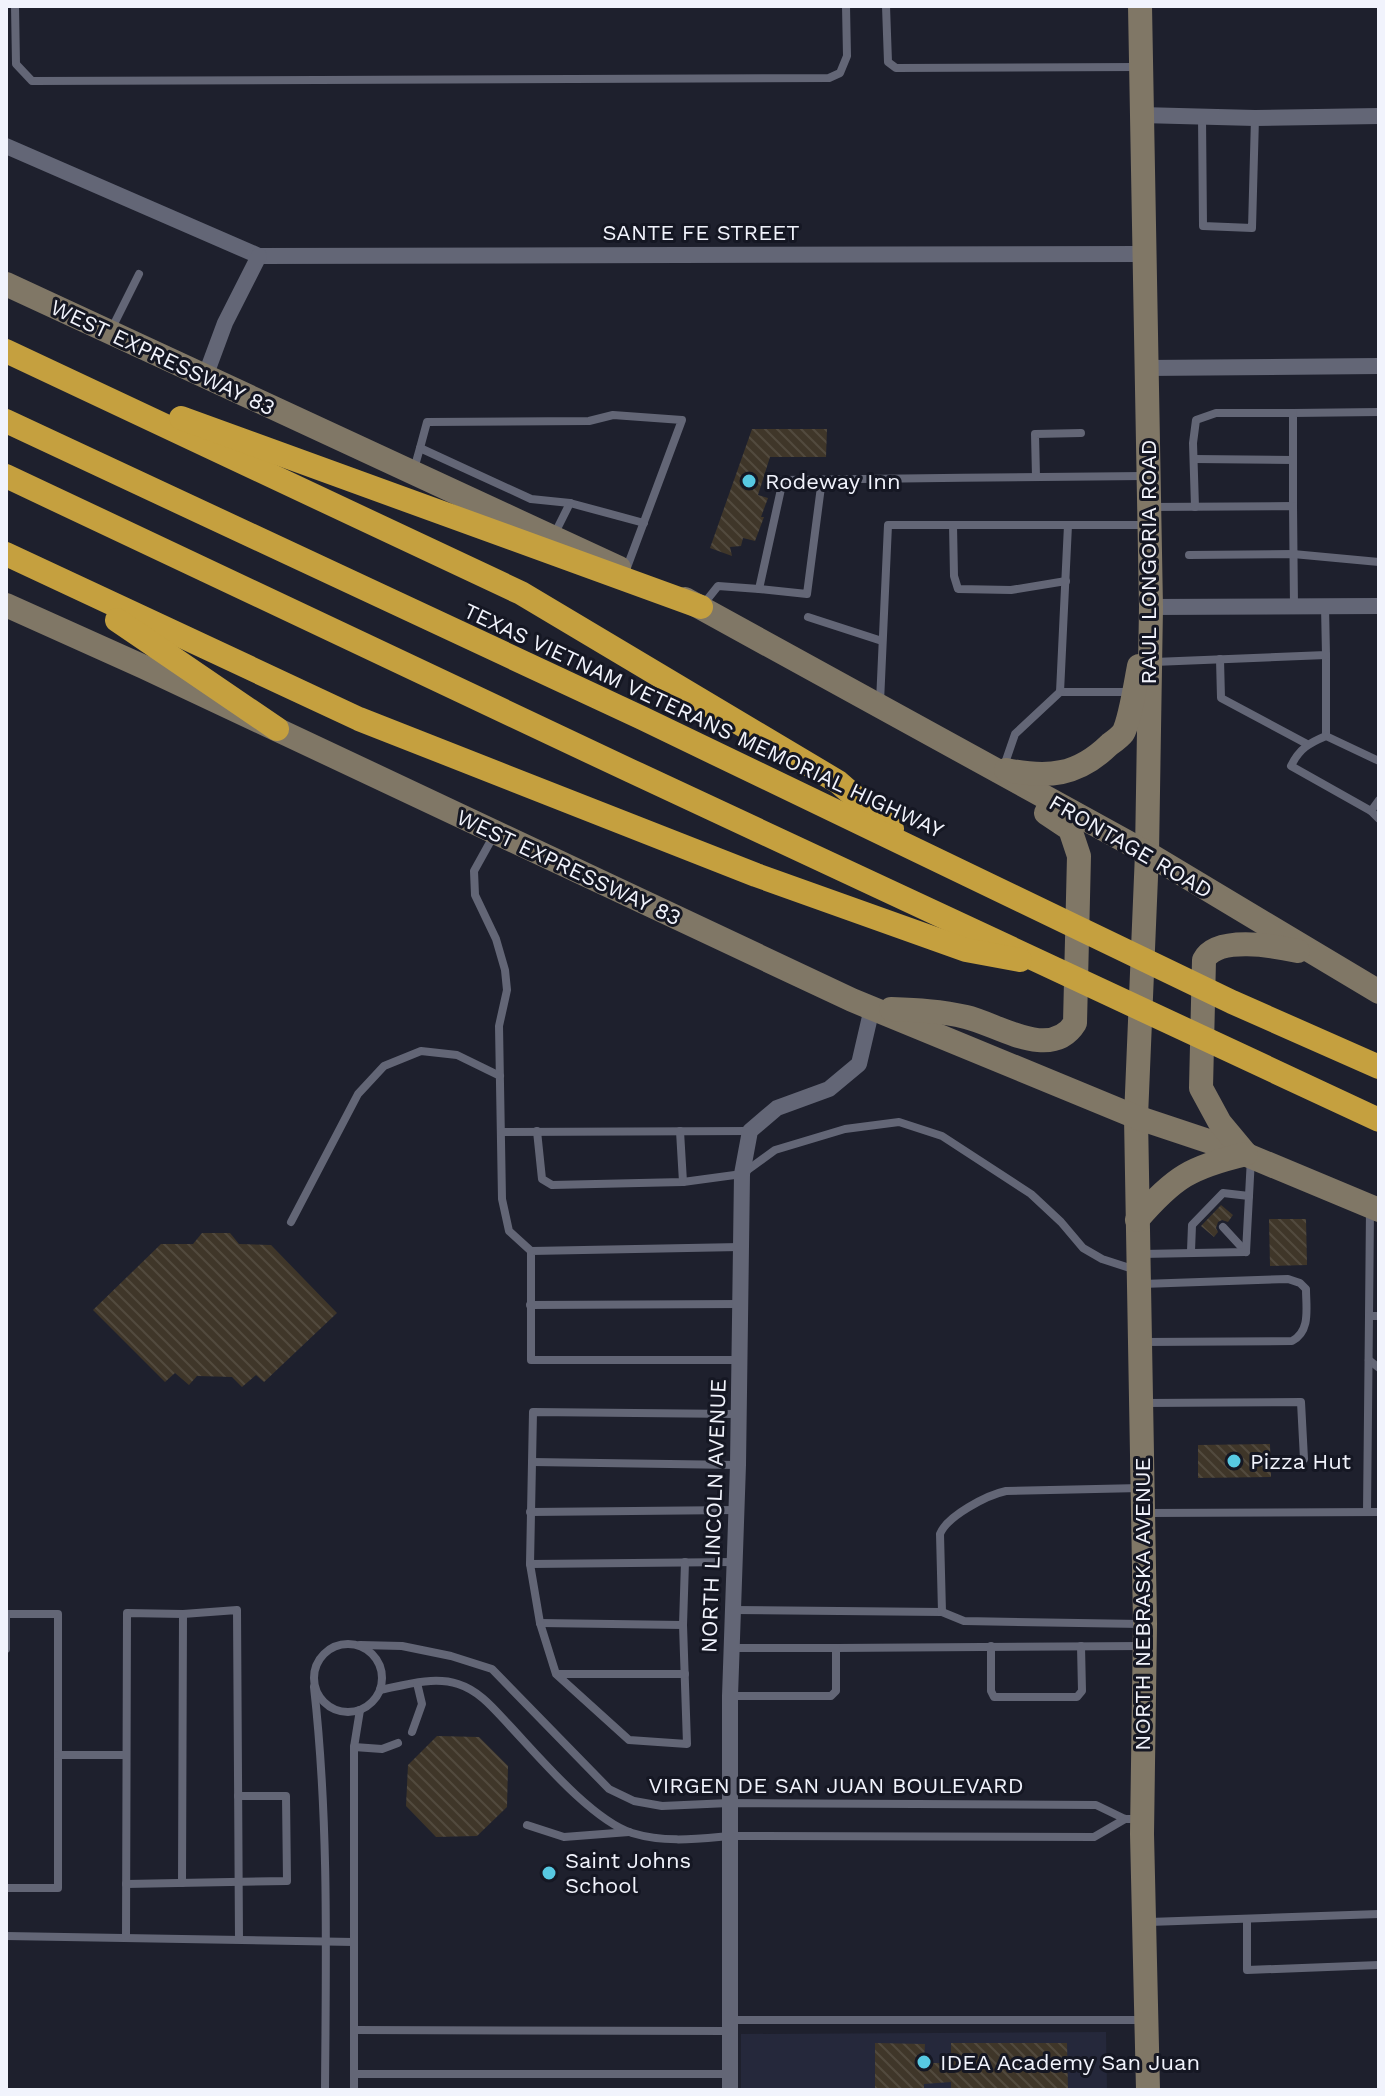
<svg xmlns="http://www.w3.org/2000/svg" width="1385" height="2096" font-family="'Work Sans',sans-serif">
<style>
.built{fill:#25283b}
.building{fill:url(#building-back-hatch)}
.lines{fill:none;stroke-linecap:round;stroke-linejoin:round}
.lane{stroke:#636676;stroke-width:8}
.street{stroke:#636676;stroke-width:16}
.secondary{stroke:#807766;stroke-width:24}
.highway{stroke:#c5a03f;stroke-width:24}
.poi-dot{fill:#57c9e2;stroke:#151723;stroke-width:3}
.labels{text-anchor:middle;stroke-width:6;stroke-linejoin:round;paint-order:stroke}
.street-label{font-size:22px;fill:#f1f3fc;stroke:#151723}
.poi-label{font-size:22px;fill:#f1f3fc;stroke:#151723;text-anchor:start}
</style>
<defs>
<pattern id="building-back-hatch" width="6" height="6" patternUnits="userSpaceOnUse" patternTransform="scale(2)"><rect width="6" height="6" fill="#3f3629"/><path d="M-1 5l2 2M0 0l6 6M5-1l2 2" fill="none" stroke="#524a3e"/></pattern>
</defs>
<rect width="100%" height="100%" fill="#1e202d"/>
<polygon class="built" points="1106,2032 1107,2090 741,2090 741,2034"/>
<g class="building">
<polygon points="752,429 827,429 826,457 770,457 758,495 768,498 761,517 764,517 755,541 743,538 741,546 730,547 732,556 710,548"/>
<polygon points="1221,1205 1233,1215 1228,1222 1222,1220 1218,1222 1216,1228 1218,1232 1214,1237 1201,1226"/>
<polygon points="1269,1219 1306,1219 1307,1265 1270,1266"/>
<polygon points="202,1233 230,1233 239,1244 271,1245 337,1313 264,1382 256,1375 242,1387 232,1377 197,1376 189,1385 175,1373 165,1382 93,1310 161,1244 193,1244"/>
<polygon points="1270,1444 1271,1477 1198,1478 1198,1445"/>
<polygon points="437,1736 479,1737 508,1766 507,1807 477,1836 436,1837 406,1806 408,1765"/>
<polygon points="875,2043 925,2044 924,2063 951,2063 951,2043 1067,2043 1068,2090 951,2090 951,2082 924,2084 924,2090 875,2090"/>
</g>
<g class="lines">
<g class="lane">
<polyline points="15,6 16,64 32,81 829,78 840,73 847,56 846,6"/>
<polyline points="886,6 888,62 896,68 1137,67"/>
<polyline points="1202,117 1203,226 1252,228 1255,118"/>
<polyline points="112,328 139,274"/>
<polyline points="420,448 427,422 589,421 613,415 682,420 626,570"/>
<polyline points="1194,459 1293,460"/>
<polyline points="414,469 420,448 531,499 570,503"/>
<polyline points="1036,477 1035,434 1081,433"/>
<path d="M822,479L807,594L759,589L783,480C903,478 1024,477 1144,476"/>
<polyline points="1293,506 1293,413 1379,412"/>
<polyline points="1150,507 1293,506 1294,606"/>
<polyline points="1195,507 1193,443 1196,420 1216,413 1293,413"/>
<polyline points="953,525 954,576 958,589 1011,590 1066,581"/>
<polyline points="1068,525 1060,692 1131,692"/>
<polyline points="555,533 570,503 644,523"/>
<polyline points="1189,555 1293,554 1379,562"/>
<polyline points="702,606 718,586 759,589"/>
<polyline points="808,617 882,641"/>
<polyline points="1326,655 1326,736 1379,761"/>
<polyline points="1220,659 1221,698 1307,744"/>
<polyline points="1154,662 1326,655 1325,606"/>
<polyline points="880,702 888,525 1145,525"/>
<path d="M1326,736C1309,743 1299,749 1291,766L1371,811L1379,819"/>
<polyline points="1004,766 1015,734 1060,692"/>
<polyline points="1371,811 1379,800"/>
<polyline points="494,835 474,871 475,895 496,939 505,970 507,990 499,1026 502,1199 509,1231 531,1251"/>
<polyline points="537,1131 542,1179 552,1185 683,1182 742,1174 775,1150 845,1129 899,1122 942,1136 1031,1194 1061,1222 1083,1248 1102,1259 1136,1270"/>
<polyline points="680,1131 683,1182"/>
<polyline points="501,1132 750,1131"/>
<polyline points="291,1222 358,1094 384,1066 421,1051 457,1055 500,1076"/>
<polyline points="1223,1227 1246,1252"/>
<polyline points="1191,1251 1192,1225 1223,1193 1249,1196"/>
<polyline points="1142,1254 1246,1252 1251,1158"/>
<path d="M1142,1284L1288,1279L1300,1283L1306,1289C1306,1308 1311,1331 1292,1341L1143,1342"/>
<polyline points="530,1305 740,1304"/>
<polyline points="1369,1316 1370,1209"/>
<polyline points="739,1360 531,1360 531,1251 740,1247"/>
<polyline points="1369,1360 1379,1368"/>
<polyline points="1145,1403 1301,1402 1304,1459"/>
<polyline points="532,1462 738,1465"/>
<polyline points="530,1512 736,1510"/>
<polyline points="1367,1512 1369,1316 1379,1316"/>
<polyline points="1147,1513 1379,1512"/>
<polyline points="530,1564 734,1562"/>
<polyline points="733,1610 942,1612 964,1621 1141,1624"/>
<path d="M942,1612L940,1534C947,1516 987,1495 1006,1491L1141,1488"/>
<polyline points="6,1614 58,1614 58,1888 6,1888"/>
<polyline points="540,1623 683,1625 685,1562"/>
<polyline points="683,1625 687,1744 629,1740 556,1674 540,1623 530,1564 533,1412 738,1414"/>
<circle cx="348" cy="1678" r="34"/>
<polyline points="360,1645 402,1646 451,1656 492,1669 609,1789 634,1801 662,1806 729,1803 1096,1805 1125,1819 1139,1819"/>
<polyline points="991,1646 991,1691 994,1697 1077,1697 1082,1691 1081,1646"/>
<polyline points="836,1648 1143,1646"/>
<polyline points="6,1649 6,1614"/>
<polyline points="557,1674 685,1674"/>
<path d="M314,1687C329,1821 326,1955 325,2090"/>
<path d="M380,1690C404,1685 434,1676 458,1684C480,1691 494,1709 510,1726C539,1757 592,1820 632,1833C665,1843 696,1839 729,1836L1094,1837L1125,1819"/>
<polyline points="730,1696 831,1696 836,1691 836,1648 732,1648"/>
<polyline points="412,1732 422,1704 417,1683"/>
<polyline points="354,1747 382,1749 398,1743"/>
<polyline points="58,1755 126,1755"/>
<polyline points="527,1825 564,1837 629,1832"/>
<polyline points="182,1883 183,1614"/>
<polyline points="126,1884 287,1881 286,1796 238,1796"/>
<polyline points="1247,1919 1247,1970 1379,1965"/>
<polyline points="1149,1922 1379,1914"/>
<polyline points="6,1936 354,1942"/>
<polyline points="126,1938 127,1613 183,1614 237,1610 239,1939"/>
<polyline points="730,2020 1142,2020"/>
<polyline points="354,2030 729,2031"/>
<polyline points="354,2074 729,2074"/>
<polyline points="354,2090 354,1747 360,1710"/>
</g>
<g class="street">
<polyline points="1141,115 1255,118 1379,116"/>
<polyline points="6,146 259,256 1143,254"/>
<polyline points="1145,368 1379,366"/>
<polyline points="205,377 225,323 259,256"/>
<polyline points="1151,607 1379,606"/>
<polyline points="730,2090 730,1696 738,1465 742,1174 750,1131 777,1108 829,1089 859,1064 872,1008"/>
</g>
<g class="secondary">
<polyline points="1140,6 1151,607 1147,853 1136,1117 1145,1624 1142,1834 1148,2090"/>
<polyline points="6,284 619,568"/>
<polyline points="685,599 1147,853 1379,992"/>
<polyline points="6,605 144,667 852,1000 1136,1117 1235,1150 1379,1210"/>
<path d="M1006,770C1048,778 1077,776 1109,745C1113,742 1120,737 1123,733C1130,721 1136,681 1139,666"/>
<path d="M891,1009C916,1010 941,1011 966,1017C997,1024 1051,1062 1075,1023L1079,856L1070,829L1046,813"/>
<path d="M1245,1153L1220,1123L1201,1088L1204,960C1217,935 1275,946 1298,951"/>
<path d="M1137,1220C1174,1177 1191,1167 1246,1154"/>
</g>
<g class="highway">
<polyline points="6,351 521,593 838,782 892,829"/>
<polyline points="181,418 701,607"/>
<polyline points="6,421 642,718 1232,1002 1379,1067"/>
<polyline points="6,476 631,771 1379,1120"/>
<polyline points="6,554 359,719 756,875 966,950 1020,960"/>
<polyline points="117,620 277,729"/>
</g>
</g>
<g class="poi-dot">
<circle cx="749" cy="481" r="8"/>
<circle cx="1234" cy="1461" r="8"/>
<circle cx="549" cy="1873" r="8"/>
<circle cx="924" cy="2062" r="8"/>
</g>
<g class="labels">
<g class="street-label">
<text x="701" y="240">SANTE FE STREET</text>
<text transform="translate(163 357) rotate(25)" y="8">WEST EXPRESSWAY 83</text>
<text transform="translate(1148 562) rotate(-90)" y="8">RAUL LONGORIA ROAD</text>
<text transform="translate(704 720) rotate(25)" y="8">TEXAS VIETNAM VETERANS MEMORIAL HIGHWAY</text>
<text transform="translate(1131 846) rotate(30)" y="8">FRONTAGE ROAD</text>
<text transform="translate(569 867) rotate(25)" y="8">WEST EXPRESSWAY 83</text>
<text transform="translate(713 1516) rotate(-88)" y="8">NORTH LINCOLN AVENUE</text>
<text transform="translate(1142 1604) rotate(-90)" y="8">NORTH NEBRASKA AVENUE</text>
<text x="836" y="1793">VIRGEN DE SAN JUAN BOULEVARD</text>
</g>
<g class="poi-label">
<text x="765" y="489">Rodeway Inn</text>
<text x="1250" y="1469">Pizza Hut</text>
<text x="565" y="1868">Saint Johns<tspan x="565" dy="25">School</tspan></text>
<text x="940" y="2070">IDEA Academy San Juan</text>
</g>
</g>
<rect width="1385" height="2096" fill="none" stroke="#f1f3fc" stroke-width="16"/>
</svg>
